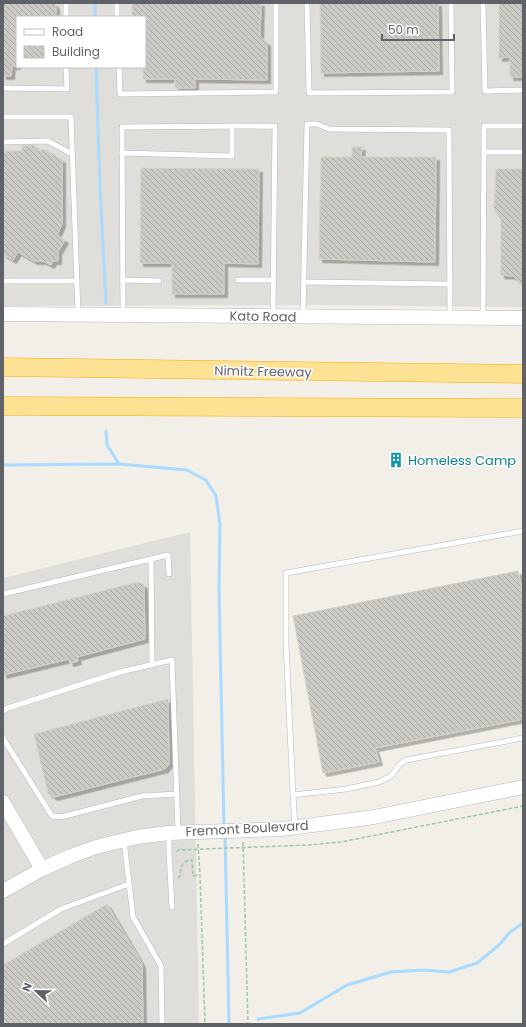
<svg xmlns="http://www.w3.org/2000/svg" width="526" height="1027" font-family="Poppins,sans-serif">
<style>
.industrial{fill:#e0deda;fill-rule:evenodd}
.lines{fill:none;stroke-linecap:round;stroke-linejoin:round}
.stream{stroke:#aadaff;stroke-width:3}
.building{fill:url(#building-back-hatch);stroke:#d6d1c6;filter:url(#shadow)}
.lane-casing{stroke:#b5b8bc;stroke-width:6}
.secondary-casing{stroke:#b6babf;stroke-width:15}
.highway-casing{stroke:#f9ab00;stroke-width:19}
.path{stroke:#9cc7a9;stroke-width:1.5;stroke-dasharray:4 2;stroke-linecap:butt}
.lane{stroke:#fff;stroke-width:5}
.secondary{stroke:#fff;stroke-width:14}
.highway{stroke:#fde293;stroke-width:18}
.labels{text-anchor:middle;stroke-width:3;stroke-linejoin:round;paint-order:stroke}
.street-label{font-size:13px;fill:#5f6368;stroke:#fff}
.culture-label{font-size:13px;fill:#0d838f;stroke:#fff;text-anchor:start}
</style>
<defs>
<pattern id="building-back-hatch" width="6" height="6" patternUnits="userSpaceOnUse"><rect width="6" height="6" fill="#cccac5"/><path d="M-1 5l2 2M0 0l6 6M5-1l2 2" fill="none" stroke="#a9a8a4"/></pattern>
<filter id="shadow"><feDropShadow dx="3.5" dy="3.5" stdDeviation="0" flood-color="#0004"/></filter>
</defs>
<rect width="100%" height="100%" fill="#f1efe8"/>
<g class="industrial">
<path d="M3,3H523V307L315,305L3,306ZM17,17H145V67H17Z"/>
<polygon points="190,532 199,1024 3,1024 3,578"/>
</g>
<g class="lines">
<g class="stream">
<polyline points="95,3 95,17"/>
<polyline points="96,67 100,187 106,304"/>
<polyline points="106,431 107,445 119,464"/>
<polyline points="3,465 119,464 187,470 206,480 216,496 220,524 219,589 224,827"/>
<polyline points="225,835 229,1024"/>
<polyline points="258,1019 300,1013 347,985 391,972 424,970 449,972 477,963 499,945 509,933 523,923"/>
</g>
</g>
<g class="building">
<polygon points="3,3 54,3 56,6 56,17 17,17 17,66 12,66 11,76 3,76"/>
<polygon points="132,3 261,3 260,37 267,43 267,80 195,79 195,88 175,88 175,79 143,79 143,67 145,67 145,17 132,17"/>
<polygon points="320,3 438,3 439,71 321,73"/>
<polygon points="499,3 523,3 523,77 510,77 510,57 499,58"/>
<polygon points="34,145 35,150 46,150 62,160 62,224 57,235 65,240 58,252 58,261 53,261 51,265 43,261 34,261 18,252 13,260 3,254 3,151 22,151 22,146"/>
<polygon points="352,147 362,147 361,157 436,157 435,262 319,259 321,157 352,157"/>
<polygon points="141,168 259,169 258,264 224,263 224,294 172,294 172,263 140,263"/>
<polygon points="496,169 523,169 523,286 513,276 501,275 501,220 494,210"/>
<polygon points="518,571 523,595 523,719 375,748 379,762 323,773 293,616"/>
<polygon points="138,582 144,585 145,639 77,657 78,661 70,663 69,659 3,675 3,616"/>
<polygon points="168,699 169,764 165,769 54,797 48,793 34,734"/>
<polygon points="107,904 142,964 143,1024 3,1024 3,965"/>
</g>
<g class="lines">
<g class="lane-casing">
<g id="lane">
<polyline points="66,3 66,17"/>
<polyline points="117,3 117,17"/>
<polyline points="307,3 309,93 452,92 451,3"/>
<polyline points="483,3 485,91 523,90"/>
<polyline points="119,67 120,94 276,92 276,3"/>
<polyline points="3,88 67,89 66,67"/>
<polyline points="3,117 71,117 78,313"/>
<polyline points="3,142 48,141 72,154"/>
<polyline points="484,152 523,152"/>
<polyline points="122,153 232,156 232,126"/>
<polyline points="123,280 159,281"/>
<polyline points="238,280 274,280"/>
<polyline points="3,281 77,281"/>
<polyline points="304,282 450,284"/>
<polyline points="123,313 122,127 275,126 273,315"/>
<polyline points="303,315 307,124 317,124 329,129 449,130 450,317"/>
<polyline points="483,316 484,126 523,126"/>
<polyline points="151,559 152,665"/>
<polyline points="3,594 168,555 169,574"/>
<polyline points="3,711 8,708 120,672 172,660 178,831"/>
<polyline points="3,738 52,816 61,817 142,796 177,794"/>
<polyline points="293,795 286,644 286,573 523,531"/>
<polyline points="295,826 293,795 346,789 379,782 391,776 400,764 406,760 523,738"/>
<polyline points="169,834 169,851 172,907"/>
<polyline points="124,841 133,917 161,966 162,1024"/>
<polyline points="3,944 61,909 129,884"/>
</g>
</g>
<g class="secondary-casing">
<g id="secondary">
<polyline points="3,314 523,318"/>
<polyline points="3,802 42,869"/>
<polyline points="3,891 42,869 71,856 96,847 137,837 169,833 282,829 374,817 523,787"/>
</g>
</g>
<g class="highway-casing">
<g id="highway">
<polyline points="3,367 523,374"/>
<polyline points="3,406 523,408"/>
</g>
</g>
<g class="path">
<polyline points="243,842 248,1024"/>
<polyline points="198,844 200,875 205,1024"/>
<polyline points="177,852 178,850 308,845 341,842 523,806"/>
<path d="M178,877H180C181,867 181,861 192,860L193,876L200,875"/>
</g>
<use href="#lane" class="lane"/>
<use href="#secondary" class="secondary"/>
<use href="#highway" class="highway"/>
</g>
<defs>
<g id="building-bare" transform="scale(1.2)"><path d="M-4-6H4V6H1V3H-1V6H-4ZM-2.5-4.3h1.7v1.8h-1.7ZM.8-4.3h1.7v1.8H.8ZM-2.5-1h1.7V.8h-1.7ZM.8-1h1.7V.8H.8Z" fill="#0f9aa8" stroke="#fff" stroke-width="2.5" paint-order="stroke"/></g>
</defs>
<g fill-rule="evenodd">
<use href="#building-bare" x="396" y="460"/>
</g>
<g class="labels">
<g class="street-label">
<text transform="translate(263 316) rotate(1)" y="5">Kato Road</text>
<text transform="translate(263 371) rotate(1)" y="5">Nimitz Freeway</text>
<text transform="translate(247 828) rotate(-3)" y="5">Fremont Boulevard</text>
</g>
<g class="culture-label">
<text x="408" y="465">Homeless Camp</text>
</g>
</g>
<rect width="526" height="1027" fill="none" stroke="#5f6368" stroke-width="8"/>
<rect x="16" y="16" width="130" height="52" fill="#ffffff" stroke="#bfc1c3"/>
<rect x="24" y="29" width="20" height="6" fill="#ffffff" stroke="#bfc1c3"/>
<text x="52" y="36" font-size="12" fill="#5f6368">Road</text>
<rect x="24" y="46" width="20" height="12" fill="url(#building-back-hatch)" stroke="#bfc1c3"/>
<text x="52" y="56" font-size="12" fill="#5f6368">Building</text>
<g transform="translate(36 991) rotate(292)" stroke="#ffffff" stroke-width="3" paint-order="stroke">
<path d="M0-3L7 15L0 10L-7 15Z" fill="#5f6368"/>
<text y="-6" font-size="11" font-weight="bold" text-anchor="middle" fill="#5f6368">N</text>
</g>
<path d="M382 34v6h72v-6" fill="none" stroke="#5f6368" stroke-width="2"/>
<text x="388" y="34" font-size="12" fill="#5f6368" stroke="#ffffff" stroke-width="3" paint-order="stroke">50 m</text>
</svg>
